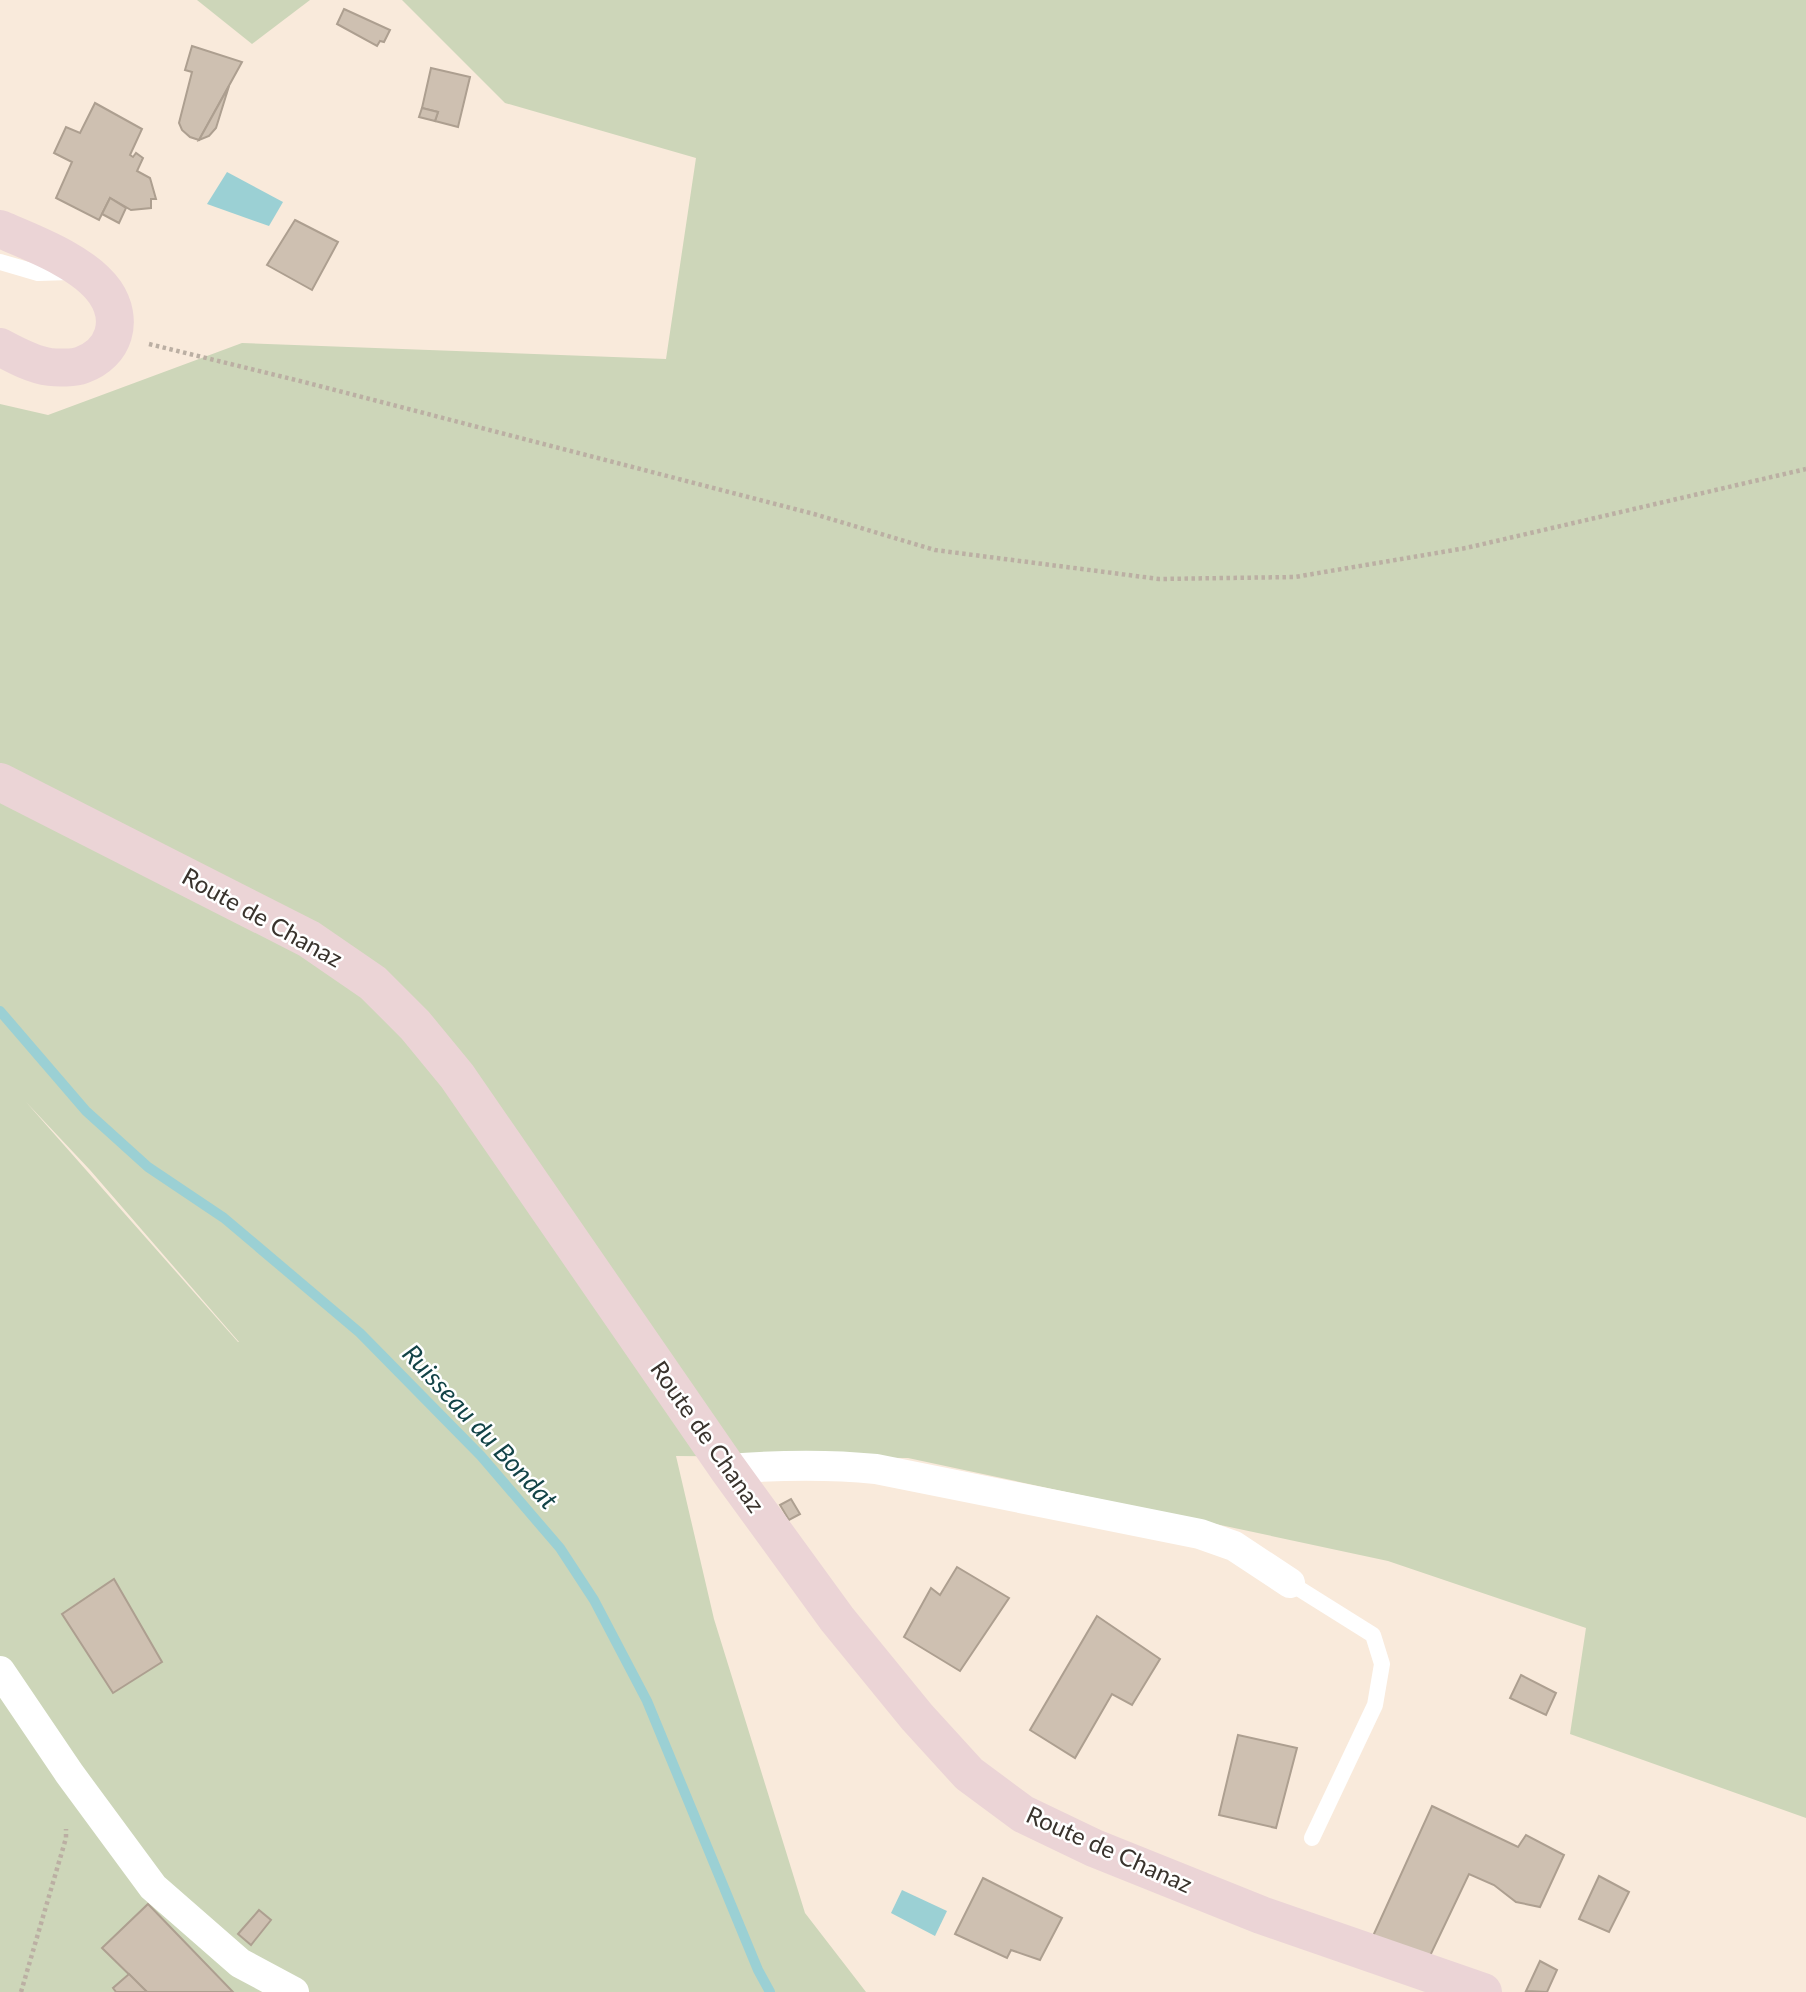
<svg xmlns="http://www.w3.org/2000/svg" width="1806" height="1992" font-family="Lato,sans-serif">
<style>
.green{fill:#cdd6b9;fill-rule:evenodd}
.water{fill:#9bd0d4}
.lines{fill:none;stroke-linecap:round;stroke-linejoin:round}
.stream{stroke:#9bd0d4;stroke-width:10}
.building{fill:#cec0b1;stroke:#ad9f90;stroke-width:2}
.path{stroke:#bbafa3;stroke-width:4.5;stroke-dasharray:3.5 3.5;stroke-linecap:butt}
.lane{stroke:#fff;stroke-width:16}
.street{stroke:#fff;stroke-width:30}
.secondary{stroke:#ebd4d6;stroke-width:38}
.labels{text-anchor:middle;stroke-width:5;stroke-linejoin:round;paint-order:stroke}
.street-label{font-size:24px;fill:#39332d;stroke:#fff}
.water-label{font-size:26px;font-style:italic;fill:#124347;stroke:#fff}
</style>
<rect width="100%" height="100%" fill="#f9eadb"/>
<g class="green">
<polygon points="197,0 310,0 252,44"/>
<path d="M402,0H1806V1818L1570,1734L1586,1628L1388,1561L908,1458L676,1456L714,1619L805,1913L866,1992H0V404L48,415L242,343L666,359L696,158L505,103ZM26,1102L90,1170L239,1342H238Z"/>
</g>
<g class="water">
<polygon points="227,172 283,202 269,226 207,204"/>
<polygon points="902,1890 947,1911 935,1936 891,1913"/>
</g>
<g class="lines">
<polyline class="stream" points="0,1011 86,1111 148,1167 224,1218 360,1333 481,1456 560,1548 594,1600 647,1701 758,1970 770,1992"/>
</g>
<g class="building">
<polygon points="344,9 390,30 384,42 380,41 377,46 337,24"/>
<polygon points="192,46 242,62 199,140 190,137 182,130 179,123 192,72 185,70"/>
<polygon points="431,68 470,77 458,127 435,121 438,112 422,108"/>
<polygon points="229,86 216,128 209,136 199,140"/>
<polygon points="95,103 142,129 130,155 133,157 136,153 143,158 137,171 150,178 156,199 151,199 151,208 131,210 110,198 99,220 56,198 72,162 54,153 66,127 80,133"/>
<polygon points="422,108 438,112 435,121 419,117"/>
<polygon points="110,198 126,208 119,223 102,214"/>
<polygon points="295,220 338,242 312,290 267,265"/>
<polygon points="791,1499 800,1514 789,1520 780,1505"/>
<polygon points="957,1567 1009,1598 960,1671 904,1637 931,1588 940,1595"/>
<polygon points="114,1579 162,1662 113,1693 62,1614"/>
<polygon points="1097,1616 1160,1659 1132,1705 1112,1694 1075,1758 1030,1730"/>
<polygon points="1521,1675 1556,1693 1546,1715 1510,1698"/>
<polygon points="1238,1735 1297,1748 1276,1828 1219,1815"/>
<polygon points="1432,1806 1518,1847 1526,1835 1564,1855 1540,1907 1516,1902 1494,1885 1469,1874 1428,1960 1373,1936"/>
<polygon points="1599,1876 1629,1892 1609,1932 1579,1919"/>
<polygon points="983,1878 1062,1918 1040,1960 1011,1950 1007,1958 955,1934"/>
<polygon points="148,1904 233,1992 147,1992 102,1948"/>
<polygon points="259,1910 271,1920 251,1945 238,1934"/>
<polygon points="1540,1961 1557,1970 1547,1992 1526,1991"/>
<polygon points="129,1974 147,1992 116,1992 113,1988"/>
</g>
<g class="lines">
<g class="path">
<polyline points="149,344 304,382 814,514 935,550 1159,579 1295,577 1466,548 1806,469"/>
<polyline points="21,1992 66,1838 66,1829"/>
</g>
<g class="lane">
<polyline points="0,262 38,273 70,272"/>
<polyline points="1290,1583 1373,1635 1382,1664 1375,1705 1312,1838"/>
</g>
<g class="street">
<path d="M728,1469C778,1465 826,1464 876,1469L1200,1534L1234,1546L1290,1583"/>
<polyline points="0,1671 69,1773 153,1887 240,1963 294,1992"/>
</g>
<g class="secondary">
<path d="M0,229C33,243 84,262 105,292C124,320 115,353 82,365C74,368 58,368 50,367C33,365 15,355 0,347"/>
<polyline points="0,782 309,939 373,983 415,1025 457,1076 728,1469 837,1619 917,1717 969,1774 1023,1814 1094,1848 1261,1915 1483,1992"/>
</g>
</g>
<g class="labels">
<g class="street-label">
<text transform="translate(262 918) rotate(29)" y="8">Route de Chanaz</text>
<text transform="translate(707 1437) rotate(55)" y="8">Route de Chanaz</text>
<text transform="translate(1109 1850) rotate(24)" y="8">Route de Chanaz</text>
</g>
<g class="water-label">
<text transform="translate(480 1427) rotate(47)" y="9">Ruisseau du Bondat</text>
</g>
</g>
</svg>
